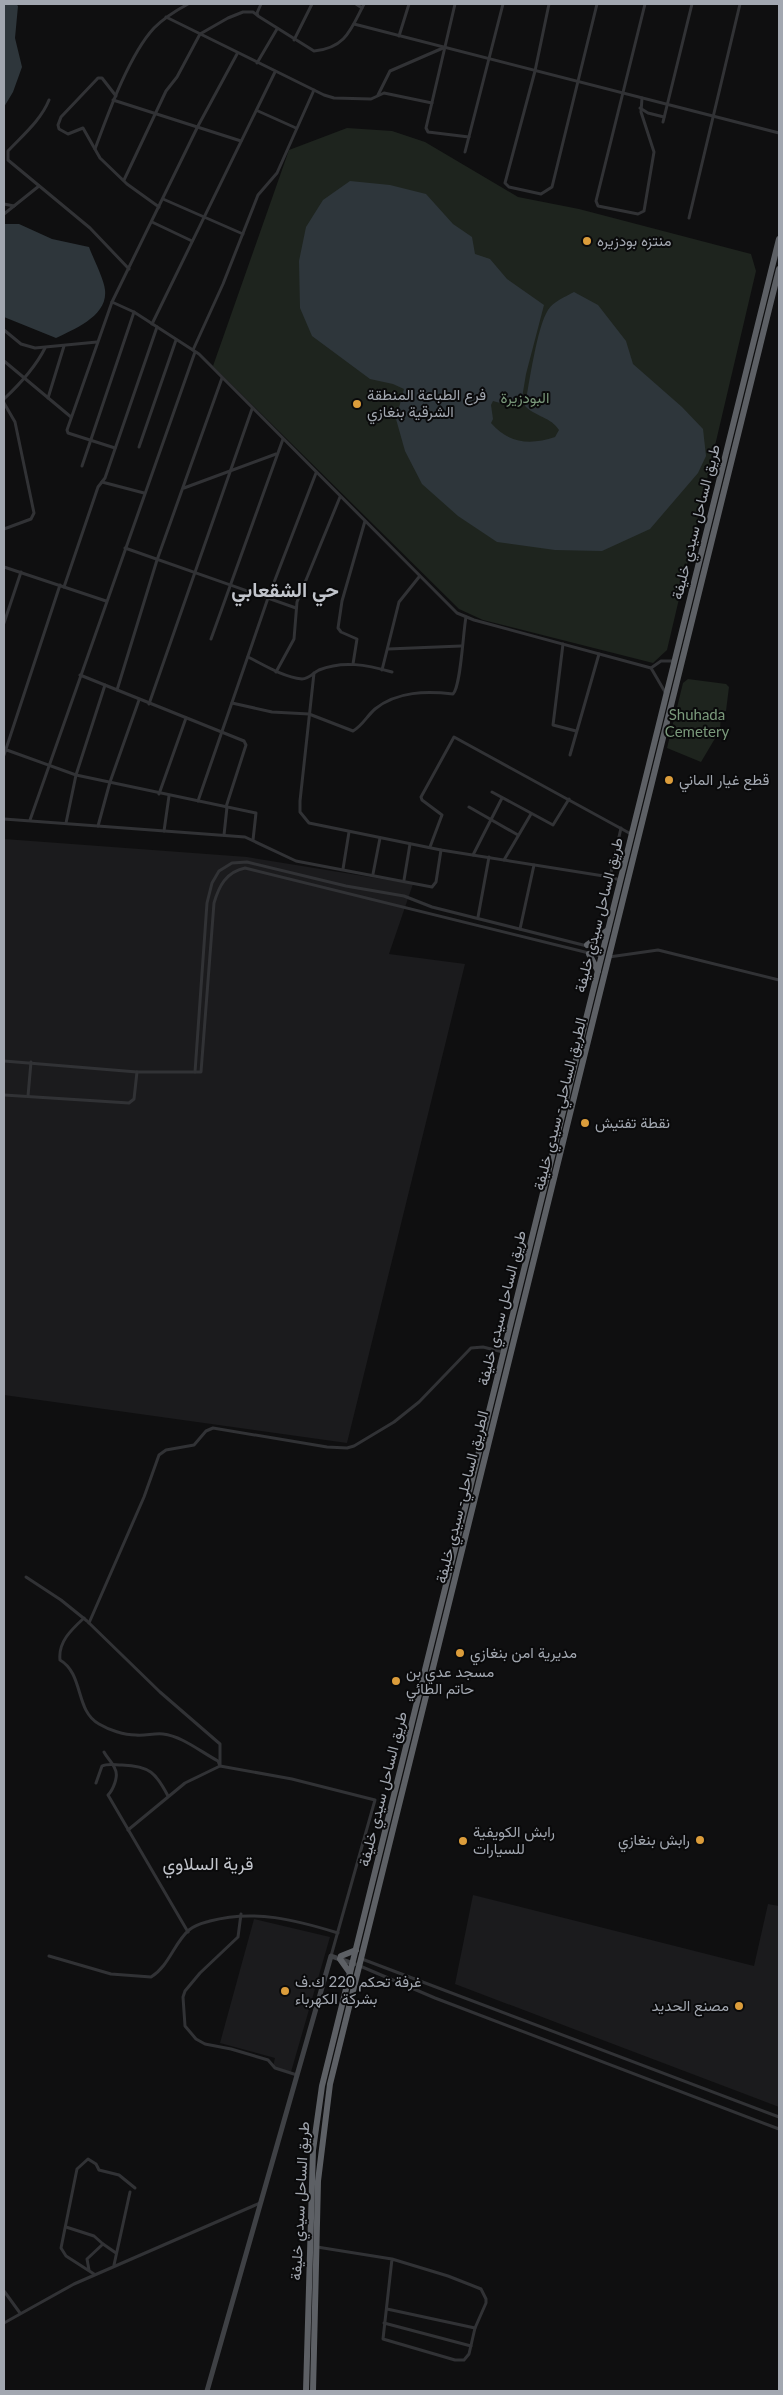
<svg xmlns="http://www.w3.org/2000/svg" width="783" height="2395" font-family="Lato,Vazirmatn,sans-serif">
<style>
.built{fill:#1b1b1d}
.green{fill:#1e241e}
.water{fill:#2e363b}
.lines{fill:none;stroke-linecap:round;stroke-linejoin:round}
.street{stroke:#313235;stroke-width:3}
.secondary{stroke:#3f4145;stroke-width:5}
.highway{stroke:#5d6065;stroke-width:6}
.poi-dot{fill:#dc9d3b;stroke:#0a0a0b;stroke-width:2}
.labels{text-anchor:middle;stroke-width:4;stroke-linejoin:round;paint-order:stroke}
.poi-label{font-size:15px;fill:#a2a7b0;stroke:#0a0a0b;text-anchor:start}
.park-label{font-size:15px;fill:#7a997b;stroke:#0a0a0b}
.street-label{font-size:15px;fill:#a2a7b0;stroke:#0a0a0b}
.quarter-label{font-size:18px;fill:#c2c5cc;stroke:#0a0a0b}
.district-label{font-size:20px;font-weight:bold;fill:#c2c5cc;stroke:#0a0a0b}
</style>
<rect width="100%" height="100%" fill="#0f0f10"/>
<g class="built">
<polygon points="4,839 247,857 413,884 389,954 465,964 347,1443 4,1395"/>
<polygon points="473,1895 754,1966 768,1904 779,1906 779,2107 455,1984"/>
<polygon points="254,1919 330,1937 291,2072 273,2067 275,2058 220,2043"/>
</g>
<g class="green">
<polygon points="347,128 392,131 425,142 518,197 579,209 751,254 756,271 667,650 653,663 483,620 459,609 213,366 289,150"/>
<polygon points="688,679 726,684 729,687 726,711 721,712 720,730 701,762 667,748 683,683"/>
</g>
<g class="water">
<polygon points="4,4 16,4 18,6 15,38 22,67 13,92 4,107"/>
<path d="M350,181L390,185L426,194L453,224L472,237L475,254L490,259L507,279L544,305L526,374L521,404L511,406L493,401L491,405L493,419L491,423C509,444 531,445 555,437L559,430C551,417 536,417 525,406C529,384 537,327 548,310C554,301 565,297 574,292L598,305L626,341L633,364L682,407L703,429L706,456L698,473L650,529L602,551L555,550L497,542L458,516L422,484L405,451L396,419L404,389L393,384L370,379L312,336L300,308L299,261L306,227L323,200Z"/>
<path d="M4,224H19L52,239L89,247C93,258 104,279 105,290C108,316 74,329 56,338L4,317Z"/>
</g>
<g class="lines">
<g class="street">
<path d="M261,4L257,13L258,16L314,51C346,48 351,29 364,4"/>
<polyline points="356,4 362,8"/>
<polyline points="455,4 426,128 428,132 469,137"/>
<polyline points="549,4 535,71 505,183 509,187 541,194 552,187 597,4"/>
<polyline points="166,17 324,95 334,98 371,99 384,93 432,103"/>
<polyline points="354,24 779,133"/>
<polyline points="399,36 409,4"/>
<polyline points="294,40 312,4"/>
<polyline points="257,63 277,29"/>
<polyline points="378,95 390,71 443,48"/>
<polyline points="116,96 102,78 98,78 61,117 58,125 59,129 68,134 83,128 100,158 127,184 159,207"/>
<polyline points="642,98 641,112 654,152 644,211 638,214 598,206 596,201 645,4"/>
<path d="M49,100C41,120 23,135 8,151V160L90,228L129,269"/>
<polyline points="113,100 241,141"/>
<polyline points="640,108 648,113 664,117"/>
<polyline points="258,111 296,128"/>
<polyline points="663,122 692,4"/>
<path d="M95,149C108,114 129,55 154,28C164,18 175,11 188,4"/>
<polyline points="465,152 503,4"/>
<polyline points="124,180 166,91 177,77 200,34 228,18 243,12 253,12 257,15"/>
<polyline points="163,199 243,234"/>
<polyline points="4,204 14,206"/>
<polyline points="4,214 39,186"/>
<polyline points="689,218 740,4"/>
<polyline points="152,222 192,241"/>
<polyline points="112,302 198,126 237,54"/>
<polyline points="152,324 275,72"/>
<polyline points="4,330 21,344 35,348 97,342"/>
<polyline points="193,350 223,284 258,195 277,173 314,90"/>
<polyline points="4,361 71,417"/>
<polyline points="48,398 64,346"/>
<path d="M4,399C20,384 35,368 45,348"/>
<polyline points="4,403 15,422 34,513 31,519 4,529"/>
<polyline points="139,447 176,340"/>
<polyline points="115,448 68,433 67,430 112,302 134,312 199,354 457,613 474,620 651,668 665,692"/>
<polyline points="82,466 134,312"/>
<polyline points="102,482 144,493"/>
<polyline points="184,488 276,454"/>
<polyline points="125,548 296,608"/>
<polyline points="4,567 106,601"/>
<polyline points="64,587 98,487 105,478 157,327"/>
<polyline points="4,623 21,572"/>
<polyline points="211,639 283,439"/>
<polyline points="563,644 553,725 576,731"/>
<polyline points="388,649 461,646"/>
<path d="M248,657C264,665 283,677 302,679C309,679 313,673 319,670C343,660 367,665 392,672"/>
<polyline points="353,664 357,639 341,632 338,628 342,601 365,521"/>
<polyline points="651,668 661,661 675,661"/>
<polyline points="382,670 399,602 419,577"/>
<polyline points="276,672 294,639 297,602 340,497"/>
<polyline points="314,673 300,801 300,812 309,823 441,850 610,877 621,828"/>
<polyline points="80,675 244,741 246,745 226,807"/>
<polyline points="117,690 157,560 222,378"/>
<path d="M232,703L272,712L309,714L353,731C362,726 367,716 375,709C397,691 427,691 453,694C461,686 463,632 466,617"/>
<polyline points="149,704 252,409"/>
<polyline points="4,749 76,775 256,813 253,840"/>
<polyline points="4,755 60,585"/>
<polyline points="570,755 599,654"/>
<polyline points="492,792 553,825 569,799"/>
<polyline points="159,794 186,718"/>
<polyline points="198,801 268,598 316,473"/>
<polyline points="469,807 518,835"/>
<polyline points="4,819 245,837 296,861 432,887 436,882 441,850"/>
<polyline points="30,820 195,352"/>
<polyline points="66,823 76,775 105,685"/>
<polyline points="98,826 110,782 139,700"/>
<polyline points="164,831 169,796"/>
<polyline points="224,835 227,807"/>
<polyline points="430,847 442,815 422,800 421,797 454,737 631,834"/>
<polyline points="473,855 502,798"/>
<polyline points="504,860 531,814"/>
<polyline points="343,869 349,832"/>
<polyline points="373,874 380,838"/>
<polyline points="610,877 620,880"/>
<polyline points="404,880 410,844"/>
<polyline points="478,917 489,857"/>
<polyline points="520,929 534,865"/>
<polyline points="609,957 658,950 779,980"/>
<path d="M4,1061L137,1072H201L214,903C219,886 226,872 245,868L601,956"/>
<polyline points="195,1072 207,903 212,883 219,871 232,863 247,862 346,886 404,896 432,907 603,950"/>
<polyline points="4,1095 129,1103 134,1099 137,1072"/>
<polyline points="28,1096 31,1062"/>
<polyline points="26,1577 61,1600 87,1621 160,1692 220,1744 220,1766 185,1783 128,1830"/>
<path d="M84,1618C71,1630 58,1642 60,1660C84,1674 75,1711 99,1724C109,1730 124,1735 136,1735C145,1736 154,1733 163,1734C182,1736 201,1752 218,1761L220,1766L292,1779L375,1800L331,1956"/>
<polyline points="89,1623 144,1497 159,1455 166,1450 194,1445 206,1431 213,1428 327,1447 347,1448 354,1446 394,1422 419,1402 471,1348 483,1347 503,1352"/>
<path d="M104,1752C107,1758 113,1763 115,1769C119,1776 113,1790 108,1795L188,1932"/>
<path d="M96,1783L102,1766C108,1763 115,1765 122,1765C150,1766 156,1773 168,1796"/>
<polyline points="241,1914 238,1937 200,1973 185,1991 183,1997 185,2026 196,2039 205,2044 231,2049 268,2060 275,2068 297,2075"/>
<path d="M49,1956L111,1974L151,1977C169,1966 174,1943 189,1930C196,1924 203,1923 210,1921C254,1909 296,1920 338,1933"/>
<polyline points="362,1959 779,2117"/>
<polyline points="360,1966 435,1998 779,2129"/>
<polyline points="66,2227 94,2236 103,2244"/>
<polyline points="317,2247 392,2259 448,2276 481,2289 486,2299 486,2303 475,2328 469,2354 464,2360 455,2360 383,2339 392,2259"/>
<polyline points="114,2265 130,2192"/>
<polyline points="89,2270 87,2259 103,2244 116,2253"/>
<polyline points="94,2274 66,2256 61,2248 77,2169 88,2159 96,2164 99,2170 119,2175 135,2188"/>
<polyline points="4,2291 20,2313"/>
<polyline points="387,2309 475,2328"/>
<polyline points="4,2323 74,2284 260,2203"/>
<polyline points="384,2323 471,2346"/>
</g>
<polyline class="secondary" points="207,2391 331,1956 354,1964"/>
<g class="highway">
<polyline points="587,945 608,930"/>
<polyline points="589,954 598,971"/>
<polyline points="341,1956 356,1950"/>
<polyline points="340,1959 350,1973"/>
<polyline points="306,2391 313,2150 322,2086 779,239"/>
<polyline points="313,2391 318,2181 330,2084 779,269"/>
</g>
</g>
<g class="poi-dot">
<circle cx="587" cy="241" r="5"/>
<circle cx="357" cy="404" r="5"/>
<circle cx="669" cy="780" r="5"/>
<circle cx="585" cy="1123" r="5"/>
<circle cx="460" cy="1653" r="5"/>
<circle cx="396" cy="1681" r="5"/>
<circle cx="700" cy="1840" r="5"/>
<circle cx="463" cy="1841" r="5"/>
<circle cx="285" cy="1991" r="5"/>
<circle cx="739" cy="2006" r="5"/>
</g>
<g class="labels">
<g class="poi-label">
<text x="597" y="246">منتزه بودزيره</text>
<text x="367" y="400">فرع الطباعة المنطقة<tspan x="367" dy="17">الشرقية بنغازي</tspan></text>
<text x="679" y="785">قطع غيار الماني</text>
<text x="595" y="1128">نقطة تفتيش</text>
<text x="470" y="1658">مديرية امن بنغازي</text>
<text x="406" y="1677">مسجد عدي بن<tspan x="406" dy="17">حاتم الطائي</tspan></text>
<text x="473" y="1837">رابش الكويفية<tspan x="473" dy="17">للسيارات</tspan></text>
<text x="690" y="1845" text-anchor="end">رابش بنغازي</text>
<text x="295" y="1987">غرفة تحكم 220 ك.ف<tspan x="295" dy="17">بشركة الكهرباء</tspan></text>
<text x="729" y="2011" text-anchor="end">مصنع الحديد</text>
</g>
<g class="park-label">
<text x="525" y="403">البودزيرة</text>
<text x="697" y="720">Shuhada<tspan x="697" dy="17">Cemetery</tspan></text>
</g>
<g class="street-label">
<text transform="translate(696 522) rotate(-76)" y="5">طريق الساحل سيدي خليفة</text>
<text transform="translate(599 915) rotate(-76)" y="5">طريق الساحل سيدي خليفة</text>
<text transform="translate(560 1104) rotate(-76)" y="5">الطريق الساحلي- سيدي خليفة</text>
<text transform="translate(502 1308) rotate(-76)" y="5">طريق الساحل سيدي خليفة</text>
<text transform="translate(462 1497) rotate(-76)" y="5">الطريق الساحلي- سيدي خليفة</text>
<text transform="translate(383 1789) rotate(-76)" y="5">طريق الساحل سيدي خليفة</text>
<text transform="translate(300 2201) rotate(-87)" y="5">طريق الساحل سيدي خليفة</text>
</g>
<g class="quarter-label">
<text x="208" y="1870">قرية السلاوي</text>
</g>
<g class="district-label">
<text x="285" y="597">حي الشقعابي</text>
</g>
</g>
<rect width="783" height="2395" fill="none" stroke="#a2a7b0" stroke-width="10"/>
</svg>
